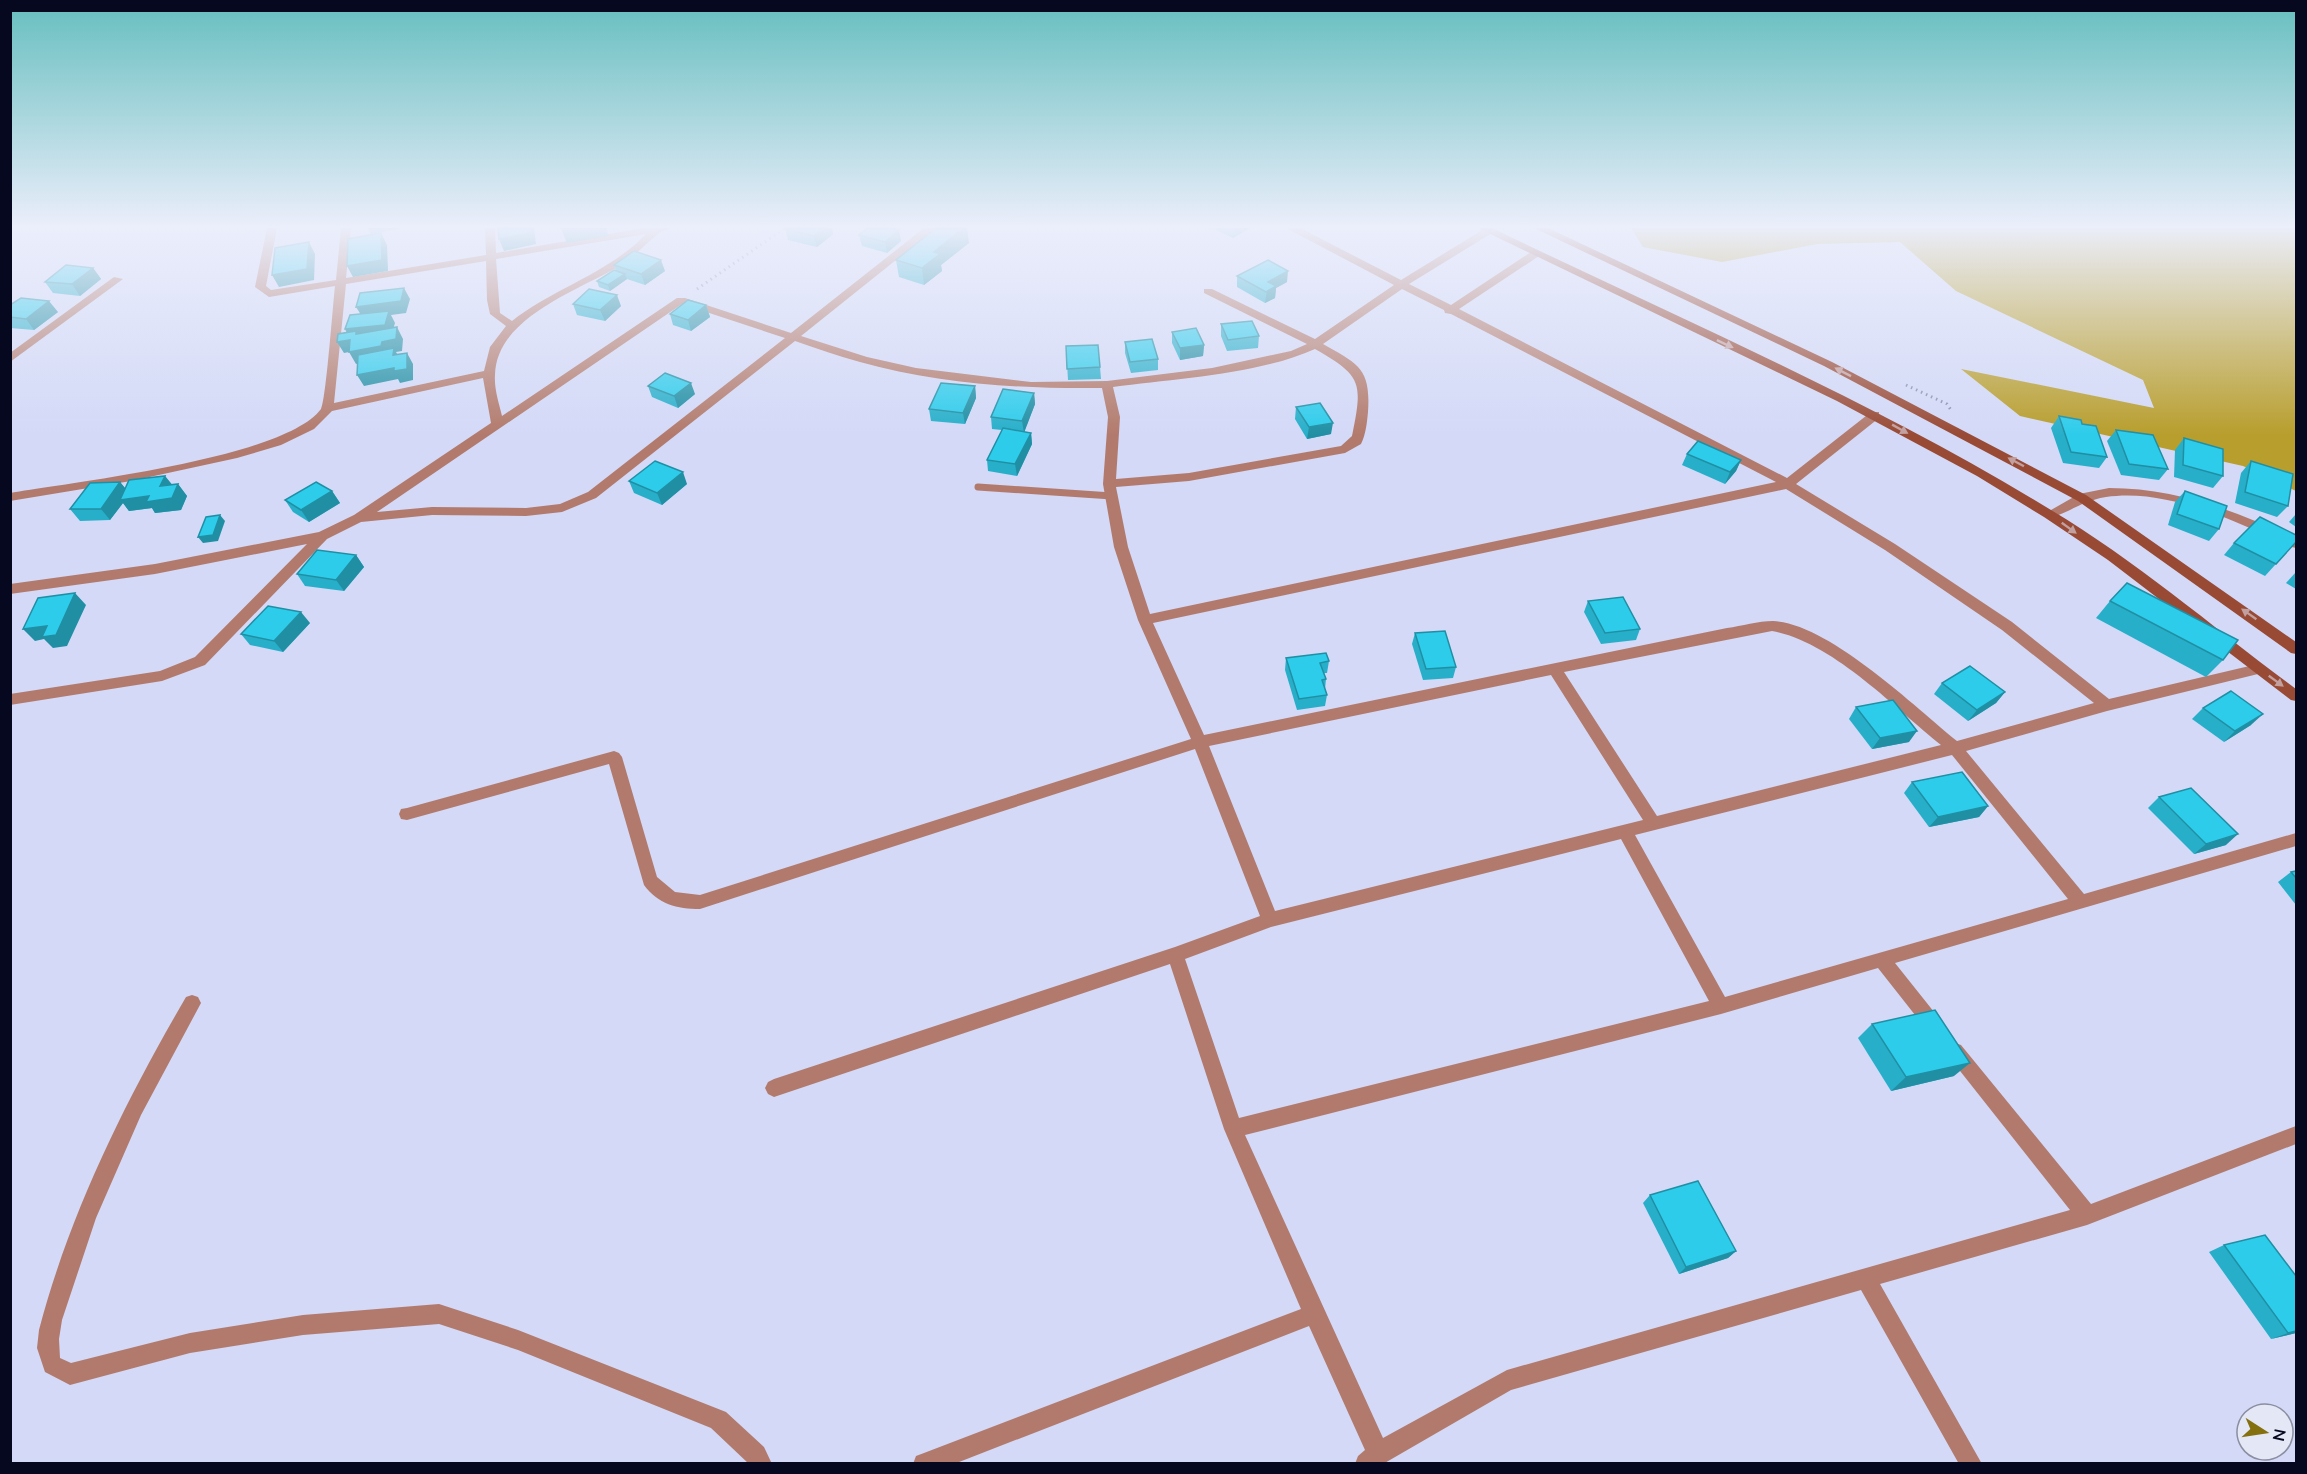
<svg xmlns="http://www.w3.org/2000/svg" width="2307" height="1474" font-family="Mulish,sans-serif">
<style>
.forest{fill:#b89e2d}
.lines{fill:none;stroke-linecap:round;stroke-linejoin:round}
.path{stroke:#8d91ad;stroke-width:3;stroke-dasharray:1.5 4;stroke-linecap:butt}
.lane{stroke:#b27a6c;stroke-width:7}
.street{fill:#b27a6c;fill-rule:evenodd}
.secondary{fill:#984a35;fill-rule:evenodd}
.wall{fill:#27afca}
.shaded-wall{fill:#208fa4}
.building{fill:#2dcceb;stroke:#208fa4;stroke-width:1.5}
.oneway{fill:#c2a09f}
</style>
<rect width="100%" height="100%" fill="#d3d9f7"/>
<polygon class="forest" points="1631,228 2296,228 2296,491 2243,466 2020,416 1961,369 2154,408 2143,380 1956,291 1900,242 1817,244 1722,262 1643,247"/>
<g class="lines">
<g class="path">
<polyline points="697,289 785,228"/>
<polyline points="1906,385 1947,404 1951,410"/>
</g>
<polyline class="lane" points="978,487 1112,496"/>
<g class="street">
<path d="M267,228H277L266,286L271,290L336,280L341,228H351L346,278L486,255L485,228H495L496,253L644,228H670C666,231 661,231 658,234C643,246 632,259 616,268C574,292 496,319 495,375C494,389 499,403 502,416L677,298H685L791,333L924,228H936L801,336L867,357L916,368L1031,382L1107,381L1212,368L1291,351L1307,344L1204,293V289H1212L1315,339L1394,285L1286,228H1300L1401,280L1484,229L1490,228L1493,231L1492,233L1409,284L1451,305L1531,252H1539V256L1459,309L1787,478L1871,412H1879V418L1796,484L1895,544L2012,622L2109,699L2258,664L2263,665L2265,669L2258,674L2107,711L1966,751L2084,894L2296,833V846L1895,963L1942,1022L1945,1028L1942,1034L1936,1036L1930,1034L1878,968L1721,1014L1245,1135L1383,1438L1507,1370L2070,1210L1949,1057L1946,1051L1949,1045L1955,1043L1961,1045L2091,1204L2296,1126V1144L2087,1225L1880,1284L1982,1464H1959L1861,1290L1511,1390L1383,1464H1355L1358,1456L1365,1450L1309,1326L954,1464H913L916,1456L924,1453L1301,1309L1224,1129L1170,964L774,1097L768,1094L765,1088L768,1082L774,1079L1175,947L1260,916L1195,749L700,909C677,909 658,904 644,885L609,764L407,820L401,819L399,814L401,809L407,808L614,751L619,753L622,757L657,877L675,892L700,895L1191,739L1138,620L1114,547L1103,484L1108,417L1102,388C1022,389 938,384 860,362C838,356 816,348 795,341L596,498L562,512L526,516L432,515L361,522L327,539L205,665L162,681L10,705V694L160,671L195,657L307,544L155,574L10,594V584L155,564L319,532L354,515L491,423L483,378L332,411L314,429L281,445L237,458L131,481L10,501V493C74,482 285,458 321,409C326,401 333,303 335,286L269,297L255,287ZM646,234C609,273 554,288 512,321L500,313L496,259ZM486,261L487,300L490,314L506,326L490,347L484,371L334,403L346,284ZM1402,289L1444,310L1445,313L1451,314L1776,482L1150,614L1128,547L1116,487L1189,481L1345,453L1361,444C1366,434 1367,422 1368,412C1371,368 1358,364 1323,344ZM682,304L785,338L588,492L560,504L526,508L432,507L377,512ZM1315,349C1362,376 1363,382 1352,436L1341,446L1189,473L1116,479L1120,417L1113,387C1175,379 1260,374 1315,349ZM1786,489L1885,550L2002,630L2094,703L1957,741C1914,706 1828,623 1773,621C1758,621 1742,626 1727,628L1204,735L1153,623ZM1772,631C1831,641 1895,708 1941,745L1657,816L1564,672ZM1551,675L1643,820L1275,911L1209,746ZM1952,755L2068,899L1725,997L1635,835ZM1621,839L1709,1001L1239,1118L1185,959L1271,927Z"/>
<polygon points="114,277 123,279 10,362 10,353"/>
<path d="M2109,488C2176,488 2236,511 2296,539V548C2279,545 2262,533 2245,526C2204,508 2152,490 2106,497C2081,501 2071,512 2050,518L2044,514L2079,494Z"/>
<path d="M192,995L198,997L201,1003L141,1115L96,1218L62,1320L59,1339L60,1358L71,1363L190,1333L303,1315L439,1304L518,1330L726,1412L764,1447L772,1464H749L711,1428L518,1350L439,1324L303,1335L190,1353L70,1385L45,1372L37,1348L39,1330C70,1212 125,1102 186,997Z"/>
</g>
<g class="secondary">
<path d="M1478,228H1492C1680,319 1873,401 2051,510C2138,562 2215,629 2296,689V701L2291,700L2108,560L2044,517L1977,476L1837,401Z"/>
<polygon points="1534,228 1548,228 1832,362 2086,495 2296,642 2296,654 2291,653 2078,501 1824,366"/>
</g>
</g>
<g class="wall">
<polygon points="785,228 832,228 833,234 817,247 788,240"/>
<polygon points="1213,228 1250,228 1233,238"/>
<polygon points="859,235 901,241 887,253 862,246"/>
<polygon points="969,243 941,265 942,271 924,285 899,277 896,260"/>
<polygon points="614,265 665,271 645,285 627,279 610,291 599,287 597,281 616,271"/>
<polygon points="93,268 101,279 80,296 53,293 45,282"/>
<polygon points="1237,276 1287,282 1276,288 1275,298 1265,303 1237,287"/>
<polygon points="573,304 621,306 605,321 577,315"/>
<polygon points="10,305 58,312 34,330 10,328"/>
<polygon points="706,305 710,317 691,331 673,325 670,314"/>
<polygon points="1221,324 1259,336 1258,348 1227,351 1221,336"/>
<polygon points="1172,332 1204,345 1203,356 1180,360 1172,343"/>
<polygon points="1125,342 1158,359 1158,370 1131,373 1125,353"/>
<polygon points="1066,346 1100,367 1101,379 1068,380"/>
<polygon points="648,386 695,394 678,408 652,397"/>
<polygon points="975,386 976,398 965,424 931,421 929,409"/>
<polygon points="1034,393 1035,404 1024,432 1031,433 1032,444 1017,476 988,471 987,460 1002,430 992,429 991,417"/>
<polygon points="1296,407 1331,434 1307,439 1295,419"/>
<polygon points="2059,416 2082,424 2107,457 2099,468 2063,463 2051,428"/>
<polygon points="2116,430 2168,469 2159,480 2121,475 2107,441"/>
<polygon points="2184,438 2223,476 2213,488 2174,477 2175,450"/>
<polygon points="1687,454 1741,460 1736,471 1725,484 1682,465"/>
<polygon points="2251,461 2288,506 2277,517 2235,503 2241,473"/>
<polygon points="165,476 172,485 178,484 187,496 181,510 155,513 152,508 129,511 123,503 110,520 80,521 70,509 120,482 125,488"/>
<polygon points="629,481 687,484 662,505 634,493"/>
<polygon points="332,491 340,503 309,522 293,512 285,500"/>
<polygon points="2185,491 2219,529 2209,541 2168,525 2175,502"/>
<polygon points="2296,514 2296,527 2289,522"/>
<polygon points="2296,542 2265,576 2224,555 2234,543"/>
<polygon points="356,555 364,567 344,591 305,586 297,574"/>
<polygon points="2296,572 2296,589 2286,583"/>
<polygon points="1588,601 1640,629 1636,640 1601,644 1584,612"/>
<polygon points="2110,601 2223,660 2206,677 2096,618"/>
<polygon points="310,623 283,652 250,645 241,634"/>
<polygon points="1415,633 1456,667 1453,678 1423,680 1412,644"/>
<polygon points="1286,658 1329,661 1327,673 1324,673 1326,679 1325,689 1327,695 1325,706 1297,710 1285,670"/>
<polygon points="1942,683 2005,692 1996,703 1968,721 1934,694"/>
<polygon points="1856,707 1909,742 1872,749 1849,719"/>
<polygon points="2203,708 2251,725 2224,742 2192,719"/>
<polygon points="1912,782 1988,806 1979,817 1929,827 1904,793"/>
<polygon points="2159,797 2226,845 2194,854 2148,808"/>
<polygon points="2296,871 2296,905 2278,882 2291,872"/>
<polygon points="1872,1024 1954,1076 1891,1091 1858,1038"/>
<polygon points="1650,1195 1736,1251 1728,1258 1679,1274 1643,1203"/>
<polygon points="2224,1245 2296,1276 2296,1333 2271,1339 2209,1252"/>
</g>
<g class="shaded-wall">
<polygon points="368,228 403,228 371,234"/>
<polygon points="531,228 534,228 536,244 504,251 499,239"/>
<polygon points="561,228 607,228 608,236 567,243"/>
<polygon points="824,228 832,228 833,234 817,247 814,236"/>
<polygon points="963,228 967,228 969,243 941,265 942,271 924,285 922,268 934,252"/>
<polygon points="1234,228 1250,228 1233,238"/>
<polygon points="899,230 901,241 887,253 885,242"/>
<polygon points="381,233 387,245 388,271 353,277 347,266"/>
<polygon points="309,242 315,254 314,280 279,287 272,275"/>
<polygon points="661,260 665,271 645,285 641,274"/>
<polygon points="93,268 101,279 80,296 72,284"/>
<polygon points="1288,271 1287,282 1276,288 1275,298 1265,303 1268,282"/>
<polygon points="625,274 627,279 610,291 608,285"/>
<polygon points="404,288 410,299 406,313 391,315 395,323 391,336 351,341 345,329 363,318 356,307"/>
<polygon points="617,295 621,306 605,321 600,310"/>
<polygon points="49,301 58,312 34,330 26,319"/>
<polygon points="706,305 710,317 691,331 688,320"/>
<polygon points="397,327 403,339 402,351 396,352 400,359 387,358 356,364 349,352 344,353 337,342 350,340 382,342"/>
<polygon points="1204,345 1203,356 1180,360 1180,348"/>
<polygon points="407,353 413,364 413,380 400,383 398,379 364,386 357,375"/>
<polygon points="691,383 695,394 678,408 674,396"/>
<polygon points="975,386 976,398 965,424 963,413"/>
<polygon points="1034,393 1035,404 1024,433 1022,421"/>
<polygon points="1333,423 1331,434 1307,439 1309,427"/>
<polygon points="1031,433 1032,444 1017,476 1015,464"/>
<polygon points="1741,460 1736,471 1725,484 1730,472"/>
<polygon points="683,472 687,484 662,505 657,493"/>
<polygon points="165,476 174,487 160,486"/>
<polygon points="120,482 129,493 149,496 178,484 187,496 181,510 155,513 152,508 129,511 123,503 110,520 101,509"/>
<polygon points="332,491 340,503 309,522 301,510"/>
<polygon points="220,515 225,521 218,541 203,543 198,537"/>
<polygon points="356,555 364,567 344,591 336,580"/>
<polygon points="75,593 86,605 67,646 53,648 44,639 35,641 23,629 47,626"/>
<polygon points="301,612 310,623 283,652 274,641"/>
<polygon points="2005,692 1996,703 1968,721 1977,710"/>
<polygon points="2263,714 2251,725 2224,742 2235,731"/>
<polygon points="1917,731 1909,742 1872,749 1880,738"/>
<polygon points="1988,806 1979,817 1929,827 1938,817"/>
<polygon points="2238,834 2226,845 2194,854 2206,844"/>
<polygon points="1970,1063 1954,1076 1891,1091 1906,1077"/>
<polygon points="1736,1251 1728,1258 1679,1274 1686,1267"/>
<polygon points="2296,1331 2296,1333 2271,1339 2288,1333"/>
</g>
<g class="building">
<polygon points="498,228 531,228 531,233 499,239"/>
<polygon points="824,228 814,236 785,229 785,228"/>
<polygon points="867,228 894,228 899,230 885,242 859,235"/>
<polygon points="936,228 963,228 934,252 940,254 922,268 896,260"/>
<polygon points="381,233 382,260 347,266 348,239"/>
<polygon points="309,242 307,269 272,275 275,248"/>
<polygon points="634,251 661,260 641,274 614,265"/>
<polygon points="1268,260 1288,271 1268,282 1276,286 1266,292 1237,276"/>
<polygon points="66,265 93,268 72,284 45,282"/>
<polygon points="614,270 625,274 608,285 597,281"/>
<polygon points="404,288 401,301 356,307 360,293"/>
<polygon points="589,289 617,295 600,310 573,304"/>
<polygon points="21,298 49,301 26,319 10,317 10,305"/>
<polygon points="688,300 706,305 688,320 670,314"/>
<polygon points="389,311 385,325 345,329 350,315"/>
<polygon points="1252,321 1259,336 1228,340 1221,324"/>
<polygon points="397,327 396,339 382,342 381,346 349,352 350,340 337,342 338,334 356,331 356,334"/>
<polygon points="1196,328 1204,345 1180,348 1172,332"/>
<polygon points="1152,339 1158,359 1130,362 1125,342"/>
<polygon points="1098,345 1100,367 1067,369 1066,346"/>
<polygon points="394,348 393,355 407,353 407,369 394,371 394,368 357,375 358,355"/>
<polygon points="665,373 691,383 674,396 648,386"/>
<polygon points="941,383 975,386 963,413 929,409"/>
<polygon points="1003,389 1034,393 1022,421 991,417"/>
<polygon points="1320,403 1333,423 1309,427 1296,407"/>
<polygon points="2059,416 2081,420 2082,424 2096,426 2107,457 2071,452"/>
<polygon points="1003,428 1031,433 1015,464 987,460"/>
<polygon points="2116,430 2153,435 2168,469 2129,464"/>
<polygon points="2184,438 2223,449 2223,476 2183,465"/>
<polygon points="1698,441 1741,460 1730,472 1687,454"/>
<polygon points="655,461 683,472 657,493 629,481"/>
<polygon points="2251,461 2293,474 2288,506 2245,492"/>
<polygon points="165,476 160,486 178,484 172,498 146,502 149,496 120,500 129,480"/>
<polygon points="120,482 101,509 70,509 90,483"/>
<polygon points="316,482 332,491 301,510 285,500"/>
<polygon points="2185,491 2227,506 2219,529 2177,514"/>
<polygon points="220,515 213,535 198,537 206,517"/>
<polygon points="2260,517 2296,535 2296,542 2276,564 2234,543"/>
<polygon points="317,550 356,555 336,580 297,574"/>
<polygon points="2127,583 2238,640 2223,660 2110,601"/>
<polygon points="75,593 56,635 42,637 47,626 23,629 38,598"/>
<polygon points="1623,597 1640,629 1605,633 1588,601"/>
<polygon points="268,606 301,612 274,641 241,634"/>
<polygon points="1445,631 1456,667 1426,669 1415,633"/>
<polygon points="1326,653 1329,661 1320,663 1326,679 1322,680 1327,695 1299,699 1286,658"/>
<polygon points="1970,666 2005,692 1977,710 1942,683"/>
<polygon points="2231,691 2263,714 2235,731 2203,708"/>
<polygon points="1893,700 1917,731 1880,738 1856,707"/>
<polygon points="1962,772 1988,806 1938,817 1912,782"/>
<polygon points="2191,788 2238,834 2206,844 2159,797"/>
<polygon points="2296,871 2296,878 2291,872"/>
<polygon points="1935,1010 1970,1063 1906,1077 1872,1024"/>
<polygon points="1698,1181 1736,1251 1686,1267 1650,1195"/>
<polygon points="2265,1235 2296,1276 2296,1331 2288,1333 2224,1245"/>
</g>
<defs><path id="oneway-solid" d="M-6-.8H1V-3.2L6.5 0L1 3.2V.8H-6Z" transform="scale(1.5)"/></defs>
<g class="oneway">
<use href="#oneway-solid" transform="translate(1725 344) rotate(25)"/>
<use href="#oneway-solid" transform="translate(1843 372) rotate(-153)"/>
<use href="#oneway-solid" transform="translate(1900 429) rotate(29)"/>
<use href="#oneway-solid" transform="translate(2016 462) rotate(-152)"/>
<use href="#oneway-solid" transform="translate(2069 528) rotate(36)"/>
<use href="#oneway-solid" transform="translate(2249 614) rotate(-145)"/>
<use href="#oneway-solid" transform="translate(2276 681) rotate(36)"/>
</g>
<linearGradient id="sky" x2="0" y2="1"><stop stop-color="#65bebf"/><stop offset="0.52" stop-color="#ebeefb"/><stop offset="1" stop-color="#ebeefb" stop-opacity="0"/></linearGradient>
<rect width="2307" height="435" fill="url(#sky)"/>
<rect width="2307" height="1474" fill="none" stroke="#060820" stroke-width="24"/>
<g transform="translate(2265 1432) rotate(102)"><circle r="28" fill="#e4e7f6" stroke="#8b8ea0" stroke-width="1.5"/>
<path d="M0-4.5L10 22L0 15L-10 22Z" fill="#857010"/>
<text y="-9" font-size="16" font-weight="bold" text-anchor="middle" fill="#060820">N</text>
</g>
</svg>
